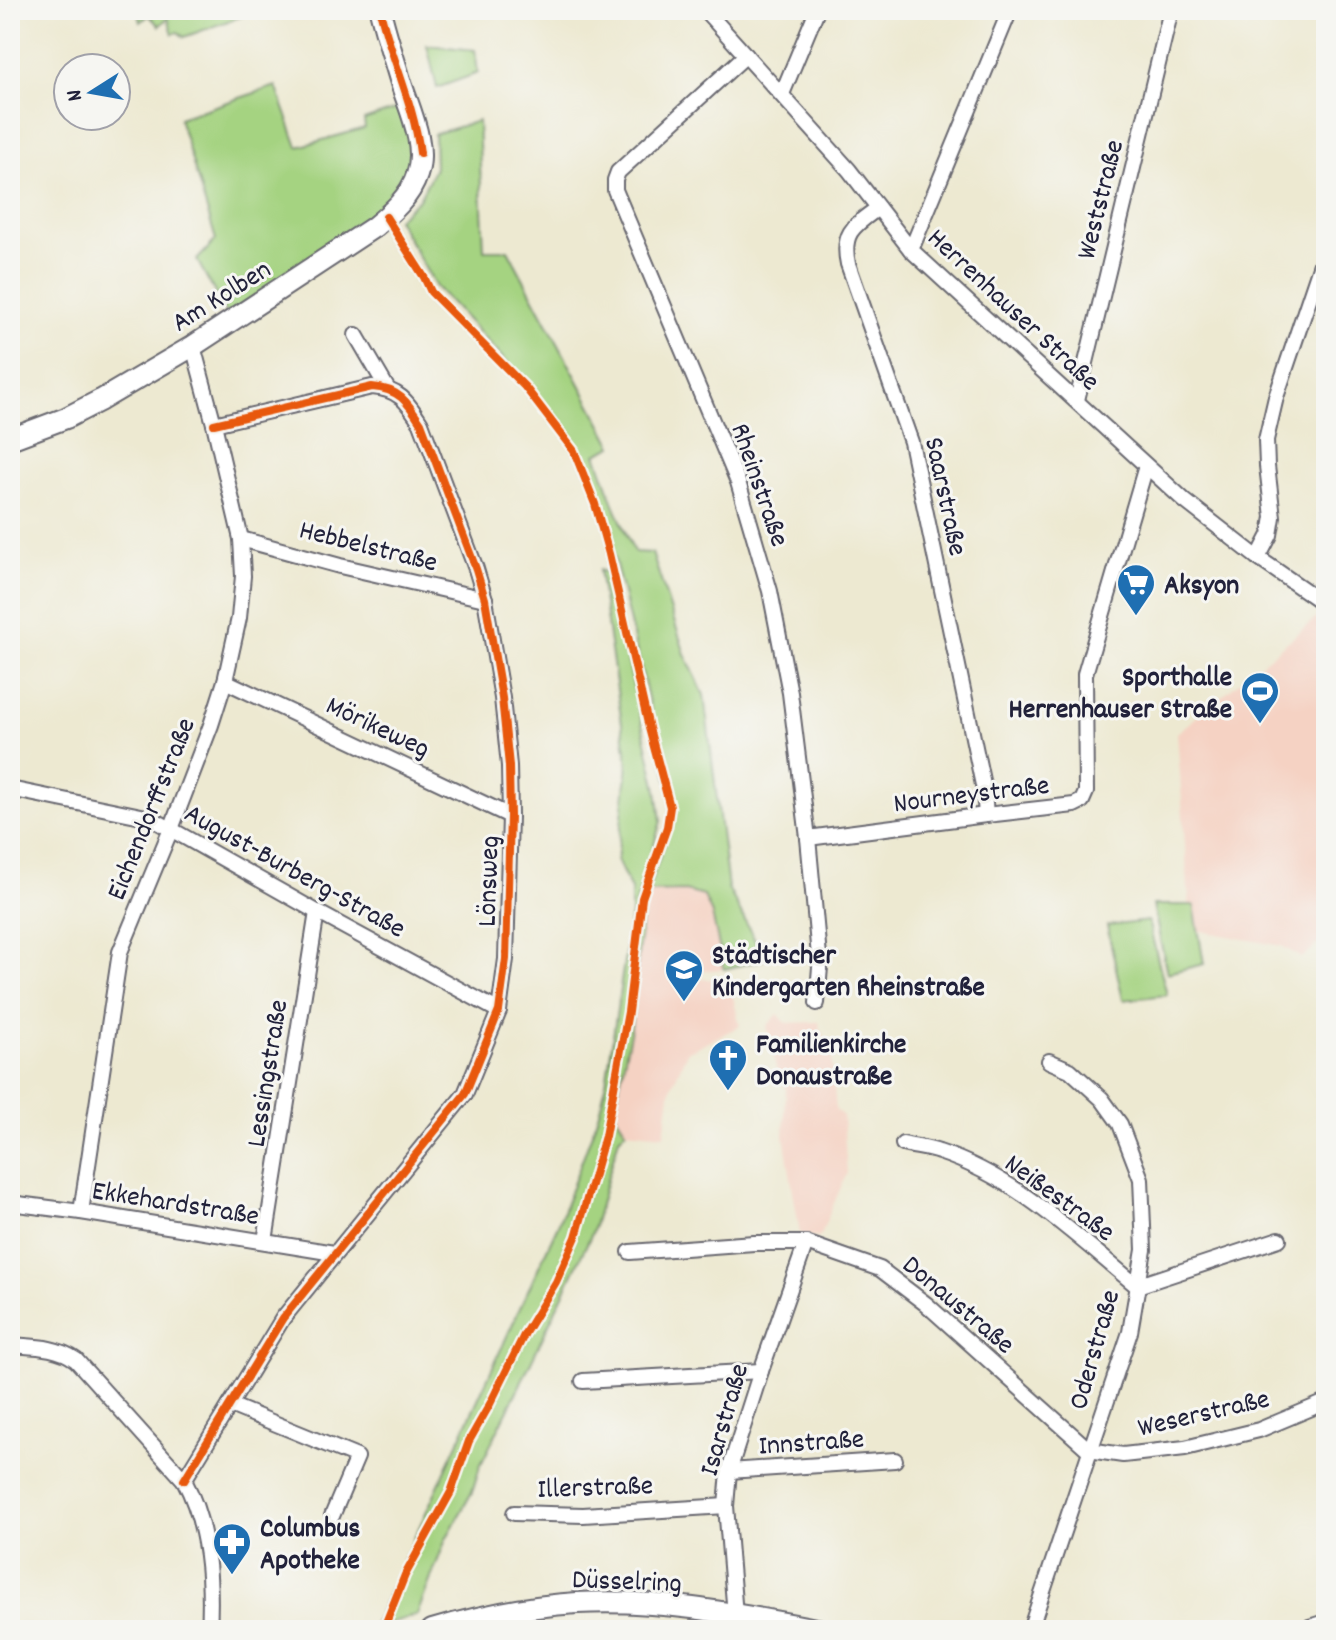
<svg xmlns="http://www.w3.org/2000/svg" width="1336" height="1640" font-family="Dekko,sans-serif">
<style>
.built{fill:#f5d2c3}
.green{fill:#a5d381;stroke:#647a5e;stroke-width:2}
.lines{fill:none;stroke-linecap:round;stroke-linejoin:round}
.street-casing{stroke:#696870;stroke-width:18}
.secondary-casing{stroke:#696870;stroke-width:24}
.street{stroke:#fff;stroke-width:14}
.secondary{stroke:#fff;stroke-width:20}
.cycleway-casing{stroke:#f6f6f2;stroke-width:13}
.cycleway{stroke:#e8590c;stroke-width:8}
.labels{text-anchor:middle;stroke-width:6;stroke-linejoin:round;paint-order:stroke}
.street-label{font-size:28px;fill:#22223b;stroke:#f6f6f2}
.poi-label{font-size:28px;font-weight:bold;fill:#22223b;stroke:#f6f6f2;text-anchor:start}
</style>
<rect width="100%" height="100%" fill="#f6f6f2"/>
<filter id="ink" filterUnits="userSpaceOnUse"><feTurbulence type="fractalNoise" baseFrequency=".0125" numOctaves="2"/><feDisplacementMap in="SourceGraphic" scale="16" xChannelSelector="R" yChannelSelector="G"/><feConvolveMatrix kernelMatrix="1 2 1 2 8 2 1 2 1" color-interpolation-filters="sRGB"/></filter>
<filter id="wash" filterUnits="userSpaceOnUse"><feTurbulence type="fractalNoise" baseFrequency=".006" numOctaves="4" result="noise"/><feDisplacementMap in="SourceGraphic" scale="32" xChannelSelector="R" yChannelSelector="G"/><feGaussianBlur stdDeviation="1.8" result="paint"/><feColorMatrix in="noise" values="0 0 0 0 0 0 0 0 0 0 0 0 0 0 0 0 0 1.4 0 .05"/><feComposite in="paint" operator="in"/></filter>
<g filter="url(#wash)">
<rect width="100%" height="100%" fill="#ede9d1"/>
<g class="built">
<polygon points="1320,615 1326,619 1326,937 1302,958 1282,946 1191,929 1177,733"/>
<polygon points="685,891 704,896 712,914 724,969 698,971 698,979 729,980 740,1026 687,1052 671,1088 664,1135 626,1131 614,1112 631,1028 642,915 647,892"/>
<polygon points="778,1014 786,1023 819,1022 820,1030 830,1043 836,1110 843,1116 847,1173 819,1238 800,1234 784,1136 786,1089 778,1077 767,1026"/>
</g>
<g class="green">
<polygon points="152,10 244,10 245,15 184,37 178,32 173,34 168,18 159,26 149,15 141,22 139,15"/>
<polygon points="427,45 475,50 478,73 437,88"/>
<polygon points="276,86 298,147 365,128 364,120 402,107 413,162 400,192 381,213 227,315 197,260 216,240 179,118"/>
<polygon points="478,121 484,250 508,250 613,446 596,454 614,504 634,552 652,553 685,654 704,695 728,888 761,952 763,960 724,969 712,914 704,896 685,891 647,892 673,820 673,803 608,531 588,467 574,445 516,372 436,287 397,219 419,199 435,168 434,134"/>
<polygon points="599,570 608,573 657,790 661,821 637,900 636,915 642,915 631,1028 614,1112 626,1131 619,1138 592,1233 521,1383 480,1466 472,1492 446,1539 417,1615 373,1628 558,1225 591,1136 602,1102 607,1077 631,915 631,890 617,860 628,764"/>
<polygon points="1153,905 1194,905 1204,964 1167,973"/>
<polygon points="1148,921 1167,995 1123,1000 1107,926"/>
</g>
</g>
<g filter="url(#ink)">
<g class="lines">
<g class="street-casing">
<g id="street">
<polyline points="705,10 849,170 911,250 1185,501 1258,558 1326,605"/>
<polyline points="746,55 618,172 615,180 615,190 738,482 770,591 790,693 808,838 820,967 817,1003"/>
<polyline points="782,94 817,10"/>
<path d="M878,208C855,225 841,232 848,264L911,442L984,790L986,815"/>
<polyline points="911,250 1010,10"/>
<polyline points="356,335 387,388"/>
<polyline points="1077,400 1171,10"/>
<polyline points="241,539 340,566 485,599"/>
<polyline points="1258,558 1270,535 1273,517 1267,466 1266,440 1276,397 1326,249"/>
<polyline points="225,681 510,816"/>
<polyline points="10,789 151,818 317,912 499,1011"/>
<polyline points="808,838 986,815 1074,805 1082,801 1086,792 1085,674 1146,466"/>
<path d="M903,1144C915,1147 928,1148 939,1152C1016,1177 1076,1236 1137,1286L1279,1239"/>
<polyline points="10,1203 81,1212 334,1253"/>
<polyline points="81,1212 120,952 171,829 211,725 225,681 239,618 243,576 241,539 214,424 193,346"/>
<polyline points="265,1241 317,912"/>
<polyline points="630,1252 754,1243 806,1243 880,1269 926,1304 1089,1450 1123,1455 1185,1448 1259,1430 1326,1402"/>
<path d="M10,1345C33,1347 57,1346 76,1360L184,1480C208,1525 212,1581 209,1630"/>
<polyline points="583,1381 761,1371"/>
<polyline points="230,1405 357,1457 332,1516"/>
<polyline points="729,1471 895,1460"/>
<path d="M184,1480L283,1318L465,1094L499,1011L506,959L510,816L509,766L502,698L485,599L476,569L421,423C407,401 399,389 372,387L214,424"/>
<polyline points="514,1513 583,1515 726,1506"/>
<polyline points="735,1615 726,1506 729,1471 761,1371 806,1243"/>
<polyline points="1030,1630 1130,1332 1144,1250 1141,1179 1120,1124 1102,1099 1070,1070 1049,1061"/>
</g>
</g>
<g class="secondary-casing">
<g id="secondary">
<path d="M10,439L66,418L101,400L193,346L374,227C391,213 410,197 417,175C427,145 410,111 401,83C394,59 386,35 380,10"/>
<path d="M432,1630C480,1616 527,1606 577,1603C659,1598 742,1615 822,1630"/>
<polyline points="1310,1630 1326,1625"/>
</g>
</g>
<use href="#street" class="street"/>
<use href="#secondary" class="secondary"/>
<g class="cycleway-casing">
<g id="cycleway">
<path d="M380,10C391,58 414,104 420,153"/>
<path d="M184,1480L283,1318L465,1094L499,1011L506,959L510,816L509,766L502,698L485,599L476,569L421,423C407,401 399,389 372,387L214,424"/>
<polyline points="383,1630 405,1575 451,1492 469,1441 490,1404 525,1333 556,1282 576,1237 605,1136 628,1012 642,898 667,827 670,807 649,728 609,554 595,504 574,451 525,387 431,292 424,277 386,217"/>
</g>
</g>
<use href="#cycleway" class="cycleway"/>
</g>
</g>
<defs>
<g id="supermarket-pin" transform="scale(2)"><path d="M0 17L-7.5 6A9.5 9.5 0 1 1 7.5 6Z" fill="#1f6fb2" stroke="#f6f6f2"/><path d="M-6-5.5h2.5l.6 2H6L4.5 2H-2.5L-4.4-4H-6ZM-1.5 3.2a1.3 1.3 0 1 0 .1 0ZM3 3.2a1.3 1.3 0 1 0 .1 0Z" fill="#fff"/></g>
<g id="stadium-pin" transform="scale(2)"><path d="M0 17L-7.5 6A9.5 9.5 0 1 1 7.5 6Z" fill="#1f6fb2" stroke="#f6f6f2"/><path d="M0-5a6.5 5 0 1 0 0 10a6.5 5 0 1 0 0-10ZM-3.5-1.8h7v3.6h-7Z" fill="#fff"/></g>
<g id="school-pin" transform="scale(2)"><path d="M0 17L-7.5 6A9.5 9.5 0 1 1 7.5 6Z" fill="#1f6fb2" stroke="#f6f6f2"/><path d="M0-5L7-2L0 1L-7-2ZM-4 1L0 2.5L4 1V4Q0 6-4 4Z" fill="#fff"/></g>
<g id="church-pin" transform="scale(2)"><path d="M0 17L-7.5 6A9.5 9.5 0 1 1 7.5 6Z" fill="#1f6fb2" stroke="#f6f6f2"/><path d="M-1.2-6h2.4v3.5h3.3v2.4h-3.3V6h-2.4V-.1h-3.3v-2.4h3.3Z" fill="#fff"/></g>
<g id="pharmacy-pin" transform="scale(2)"><path d="M0 17L-7.5 6A9.5 9.5 0 1 1 7.5 6Z" fill="#1f6fb2" stroke="#f6f6f2"/><path d="M-2-6h4v4h4v4h-4v4h-4v-4h-4v-4h4Z" fill="#fff"/></g>
</defs>
<g fill-rule="evenodd">
<use href="#supermarket-pin" x="1136" y="583"/>
<use href="#stadium-pin" x="1260" y="691"/>
<use href="#school-pin" x="684" y="969"/>
<use href="#church-pin" x="728" y="1058"/>
<use href="#pharmacy-pin" x="232" y="1542"/>
</g>
<g class="labels">
<g class="street-label">
<text transform="translate(1098 199) rotate(-76)" y="10">Weststraße</text>
<text transform="translate(220 294) rotate(-32)" y="10">Am Kolben</text>
<text transform="translate(1015 308) rotate(43)" y="10">Herrenhauser Straße</text>
<text transform="translate(762 484) rotate(71)" y="10">Rheinstraße</text>
<text transform="translate(948 496) rotate(78)" y="10">Saarstraße</text>
<text transform="translate(369 544) rotate(14)" y="10">Hebbelstraße</text>
<text transform="translate(379 725) rotate(25)" y="10">Mörikeweg</text>
<text transform="translate(971 792) rotate(-7)" y="10">Nourneystraße</text>
<text transform="translate(149 808) rotate(-68)" y="10">Eichendorffstraße</text>
<text transform="translate(296 869) rotate(29)" y="10">August-Burberg-Straße</text>
<text transform="translate(486 881) rotate(-88)" y="10">Lönsweg</text>
<text transform="translate(265 1073) rotate(-81)" y="10">Lessingstraße</text>
<text transform="translate(1061 1196) rotate(36)" y="10">Neißestraße</text>
<text transform="translate(176 1201) rotate(9)" y="10">Ekkehardstraße</text>
<text transform="translate(960 1303) rotate(40)" y="10">Donaustraße</text>
<text transform="translate(1092 1349) rotate(-74)" y="10">Oderstraße</text>
<text transform="translate(1203 1411) rotate(-13)" y="10">Weserstraße</text>
<text transform="translate(722 1419) rotate(-74)" y="10">Isarstraße</text>
<text transform="translate(811 1440) rotate(-4)" y="10">Innstraße</text>
<text transform="translate(595 1485) rotate(-2)" y="10">Illerstraße</text>
<text transform="translate(627 1579) rotate(2)" y="10">Düsselring</text>
</g>
<g class="poi-label">
<text x="1164" y="593">Aksyon</text>
<text x="1232" y="685" text-anchor="end">Sporthalle<tspan x="1232" dy="32">Herrenhauser Straße</tspan></text>
<text x="712" y="963">Städtischer<tspan x="712" dy="32">Kindergarten Rheinstraße</tspan></text>
<text x="756" y="1052">Familienkirche<tspan x="756" dy="32">Donaustraße</tspan></text>
<text x="260" y="1536">Columbus<tspan x="260" dy="32">Apotheke</tspan></text>
</g>
</g>
<rect width="1336" height="1640" fill="none" stroke="#f6f6f2" stroke-width="40"/>
<g transform="translate(92 92) rotate(259)"><circle r="38" fill="#f6f6f2" stroke="#a1a1a9" stroke-width="2"/>
<path d="M0-6L14 30L0 20L-14 30Z" fill="#1f6fb2"/>
<text y="-12" font-size="22" font-weight="bold" text-anchor="middle" fill="#22223b">N</text>
</g>
</svg>
